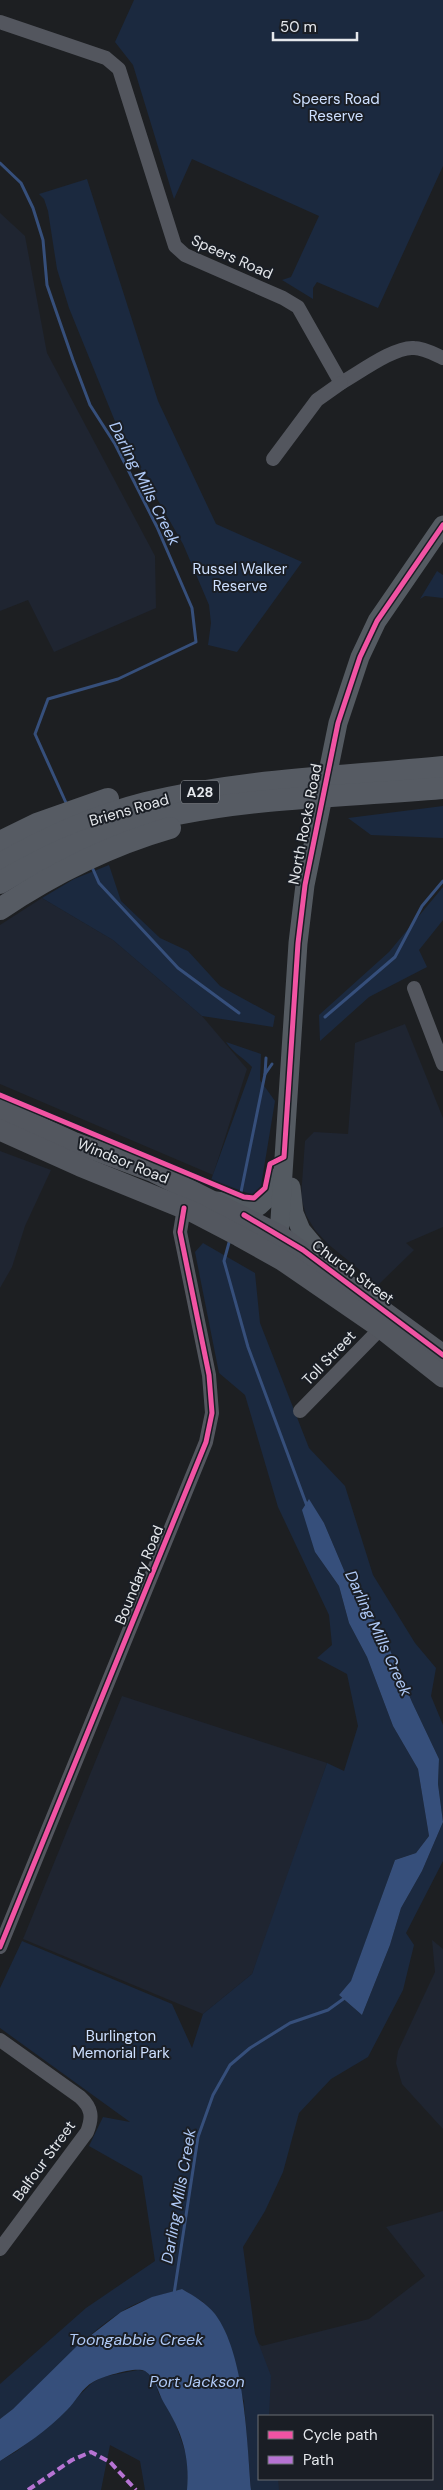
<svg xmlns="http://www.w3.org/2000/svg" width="443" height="2490" font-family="'DM Sans',sans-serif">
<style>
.built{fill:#1f2531;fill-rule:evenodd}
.green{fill:#1b293f}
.water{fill:#364f7b}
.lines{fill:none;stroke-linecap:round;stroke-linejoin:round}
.stream{stroke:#364f7b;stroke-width:3}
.minor{stroke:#53565e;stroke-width:14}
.secondary{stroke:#545a61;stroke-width:19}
.primary{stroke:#53575f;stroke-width:21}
.trunk{stroke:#565b63;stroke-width:22}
.quiet{stroke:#b673d3;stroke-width:4;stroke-dasharray:8 4;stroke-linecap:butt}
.cycleway-casing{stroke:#1a1e25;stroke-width:8}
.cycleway{stroke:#f153a3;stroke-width:5}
.labels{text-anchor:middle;stroke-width:4;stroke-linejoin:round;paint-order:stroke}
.shield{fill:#1a1e25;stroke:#a8abb0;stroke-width:1}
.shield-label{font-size:14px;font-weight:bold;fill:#e5e8ec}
.park-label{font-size:15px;fill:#cee0ff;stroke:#1a1e25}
.street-label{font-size:15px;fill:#e5e8ec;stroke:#1a1e25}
.water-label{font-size:16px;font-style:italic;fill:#b0caf7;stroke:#1a1e25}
</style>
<rect width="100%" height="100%" fill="#1d1f22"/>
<g class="built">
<polygon points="0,213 25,236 47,353 155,556 156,608 54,652 28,600 0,611"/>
<polygon points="42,898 113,940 202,1016 247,1069 213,1175 0,1084 0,925"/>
<polygon points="405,1024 443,1118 443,1227 406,1243 414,1250 378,1285 328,1244 315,1230 306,1215 301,1197 305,1141 314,1132 348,1134 355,1043"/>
<polygon points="0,1151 51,1170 25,1226 12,1267 0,1288"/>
<polygon points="122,1696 327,1763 280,1900 252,1974 203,2014 23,1939"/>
<polygon points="432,1940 443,1949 443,2129 402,2084 396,2063 398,2051 435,1972"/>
<path d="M443,2211V2490H251L244,2401L203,2302L262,2346L369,2319L425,2276L386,2227ZM259,2416H432V2479H259Z"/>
</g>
<g class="green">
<polygon points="134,0 443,0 443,166 378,308 317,282 313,288 313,299 282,280 291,277 319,216 192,159 174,199 133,65 115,42"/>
<polygon points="87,179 158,401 216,524 302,562 237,652 208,645 211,623 209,605 183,544 156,497 149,478 132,460 125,446 69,308 57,269 48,211 44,199 39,194"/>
<polygon points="437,571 443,575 443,598 425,596 420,599"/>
<polygon points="443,806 443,838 371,835 348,818"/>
<polygon points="109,865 121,901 160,938 188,951 220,986 275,1016 273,1027 202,1016 113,940 42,898 74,879"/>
<polygon points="443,887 443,920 419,950 427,967 369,997 320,1041 319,1015 389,952"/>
<path d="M226,1042L261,1054L260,1080L275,1101L261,1186L253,1195L211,1180L252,1067C244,1058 232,1052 226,1042Z"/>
<path d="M203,1243L255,1273L260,1323L309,1448L345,1486L373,1575L415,1643L436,1668L431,1696L443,1725V1822L438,1784L439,1759L412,1702L381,1629L352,1589L324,1523L309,1500L315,1552L339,1586L349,1623L367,1657L393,1726L418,1769L429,1836L416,1853L395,1860L351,1982L339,1995L362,2015L390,1945L401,1908L422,1871L443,1822V1861L406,1933L414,1945L403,1990L368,2057L331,2079L299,2113L283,2172L265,2211L243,2247L255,2334L271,2376L269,2416H259V2479H278L279,2490H251L244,2401L215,2314L203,2302L182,2289C161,2295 139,2300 121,2312C75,2341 44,2388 0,2419V2384L86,2308L155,2261L142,2176L89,2146L103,2117L130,2122L0,2028V1988L22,1941L172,2004L192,2048L203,2014L252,1974L327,1763L344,1771L358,1726L347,1674L317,1658L332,1645L329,1615L278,1507L245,1395L219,1373L195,1252Z"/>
<polygon points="138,2370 145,2371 153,2378 159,2394 173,2416 188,2460 187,2490 145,2490 140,2461 110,2445 101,2490 0,2490 0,2461 17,2451 48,2426 92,2383 102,2377"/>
</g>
<g class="water">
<polygon points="309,1499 324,1523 352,1589 381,1629 412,1702 439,1759 438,1784 443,1822 422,1871 401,1908 390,1945 362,2015 339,1995 351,1981 395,1860 416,1853 429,1836 418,1769 393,1726 367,1657 349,1623 339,1586 315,1552 302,1510"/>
<path d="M182,2289C194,2296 206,2303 215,2314C245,2354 247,2441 251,2490H187C190,2456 182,2432 164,2403C158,2393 156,2378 145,2371C136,2366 101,2377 93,2382C82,2388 76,2401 67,2410C48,2430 24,2446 0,2461V2419L13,2409L77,2346L121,2312L152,2297Z"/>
</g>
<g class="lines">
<g class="stream">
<polyline points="0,163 21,183 33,208 43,240 47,285 73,360 90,405 115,444 157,527 192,608 196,642 118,679 48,699 35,734 67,805"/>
<polyline points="92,867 99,883 178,968 239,1013"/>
<polyline points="325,1017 395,957 422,906 443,881"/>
<polyline points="265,1074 272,1064"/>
<polyline points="240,1197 265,1074 266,1058"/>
<polyline points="230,1239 224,1261 248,1347 307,1506"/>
<polyline points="174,2294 198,2137 213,2095 230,2065 250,2048 290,2023 328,2010 346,1997"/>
</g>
<g class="minor">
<path d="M0,22L106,58L119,69L175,246L185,255L283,298L298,307L341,383C359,373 395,346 414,348C424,348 434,354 443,358"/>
<polyline points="273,459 317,400 341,383"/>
<polyline points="414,988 443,1064"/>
<polyline points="300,1411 381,1328"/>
<polyline points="0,1947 206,1442 212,1413 209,1375 180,1232 184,1208"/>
<path d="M0,2040L80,2097C92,2108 93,2117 87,2132L0,2249"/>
</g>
<g class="secondary">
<polyline points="291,1187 294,1213 301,1230 336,1272"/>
<polyline points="216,1201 259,1206 274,1192 278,1177"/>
<polyline points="273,1248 279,1235 298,943 305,885 338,723 360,657 377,621 443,525"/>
</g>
<g class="primary">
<polyline points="0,1109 73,1142 154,1172 279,1235 443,1355"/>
<polyline points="0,1130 80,1166 193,1212 239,1236 282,1260 381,1328 443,1377"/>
</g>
<g class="trunk">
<polyline points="0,842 37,824 108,799"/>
<path d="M0,864C46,838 95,816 146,803C243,779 345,777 443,767"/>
<path d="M0,883C144,794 282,802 443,788"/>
<path d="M0,909C51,875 111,845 170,828"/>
</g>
<polyline class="quiet" points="28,2490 72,2460 91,2452 110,2462 136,2490"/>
<g class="cycleway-casing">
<g id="cycleway">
<polyline points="0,1095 244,1197 254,1198 265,1188 270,1164 284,1157 298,943 305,885 338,723 360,657 377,621 443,525"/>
<polyline points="244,1215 303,1250 443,1355"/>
<polyline points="0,1947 206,1442 212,1413 209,1375 180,1232 184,1208"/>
</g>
</g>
<use href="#cycleway" class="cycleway"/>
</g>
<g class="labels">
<rect class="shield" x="181" y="780.5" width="38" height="23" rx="4"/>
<g class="shield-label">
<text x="200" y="797">A28</text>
</g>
<g class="park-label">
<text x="336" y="104">Speers Road<tspan x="336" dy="17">Reserve</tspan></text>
<text x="240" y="574">Russel Walker<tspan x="240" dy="17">Reserve</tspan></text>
<text x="121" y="2041">Burlington<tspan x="121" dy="17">Memorial Park</tspan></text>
</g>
<g class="street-label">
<text transform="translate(232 257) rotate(24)" y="5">Speers Road</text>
<text transform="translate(129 810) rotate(-16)" y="5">Briens Road</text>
<text transform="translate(305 824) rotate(-79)" y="5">North Rocks Road</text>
<text transform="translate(123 1161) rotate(22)" y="5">Windsor Road</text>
<text transform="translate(353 1272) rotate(36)" y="5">Church Street</text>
<text transform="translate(329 1358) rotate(-46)" y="5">Toll Street</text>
<text transform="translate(139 1575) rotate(-68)" y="5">Boundary Road</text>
<text transform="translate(44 2161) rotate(-54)" y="5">Balfour Street</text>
</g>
<g class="water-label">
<text transform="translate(145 483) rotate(63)" y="6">Darling Mills Creek</text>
<text transform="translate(379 1633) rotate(65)" y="6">Darling Mills Creek</text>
<text transform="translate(178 2196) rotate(-80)" y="6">Darling Mills Creek</text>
<text x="136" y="2345">Toongabbie Creek</text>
<text x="197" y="2387">Port Jackson</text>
</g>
</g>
<rect x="258" y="2415" width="175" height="65" fill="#1a1e25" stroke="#6b6f75"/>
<rect x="268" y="2431" width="25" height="8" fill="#f153a3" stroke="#6b6f75"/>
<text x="303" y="2440" font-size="15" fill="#e5e8ec">Cycle path</text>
<rect x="268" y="2456" width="25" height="8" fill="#b673d3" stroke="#6b6f75"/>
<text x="303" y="2465" font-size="15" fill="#e5e8ec">Path</text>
<path d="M273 32v8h84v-8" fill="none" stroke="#e5e8ec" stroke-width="2.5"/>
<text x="280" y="32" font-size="15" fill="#e5e8ec" stroke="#1a1e25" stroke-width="4" paint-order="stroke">50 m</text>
</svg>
